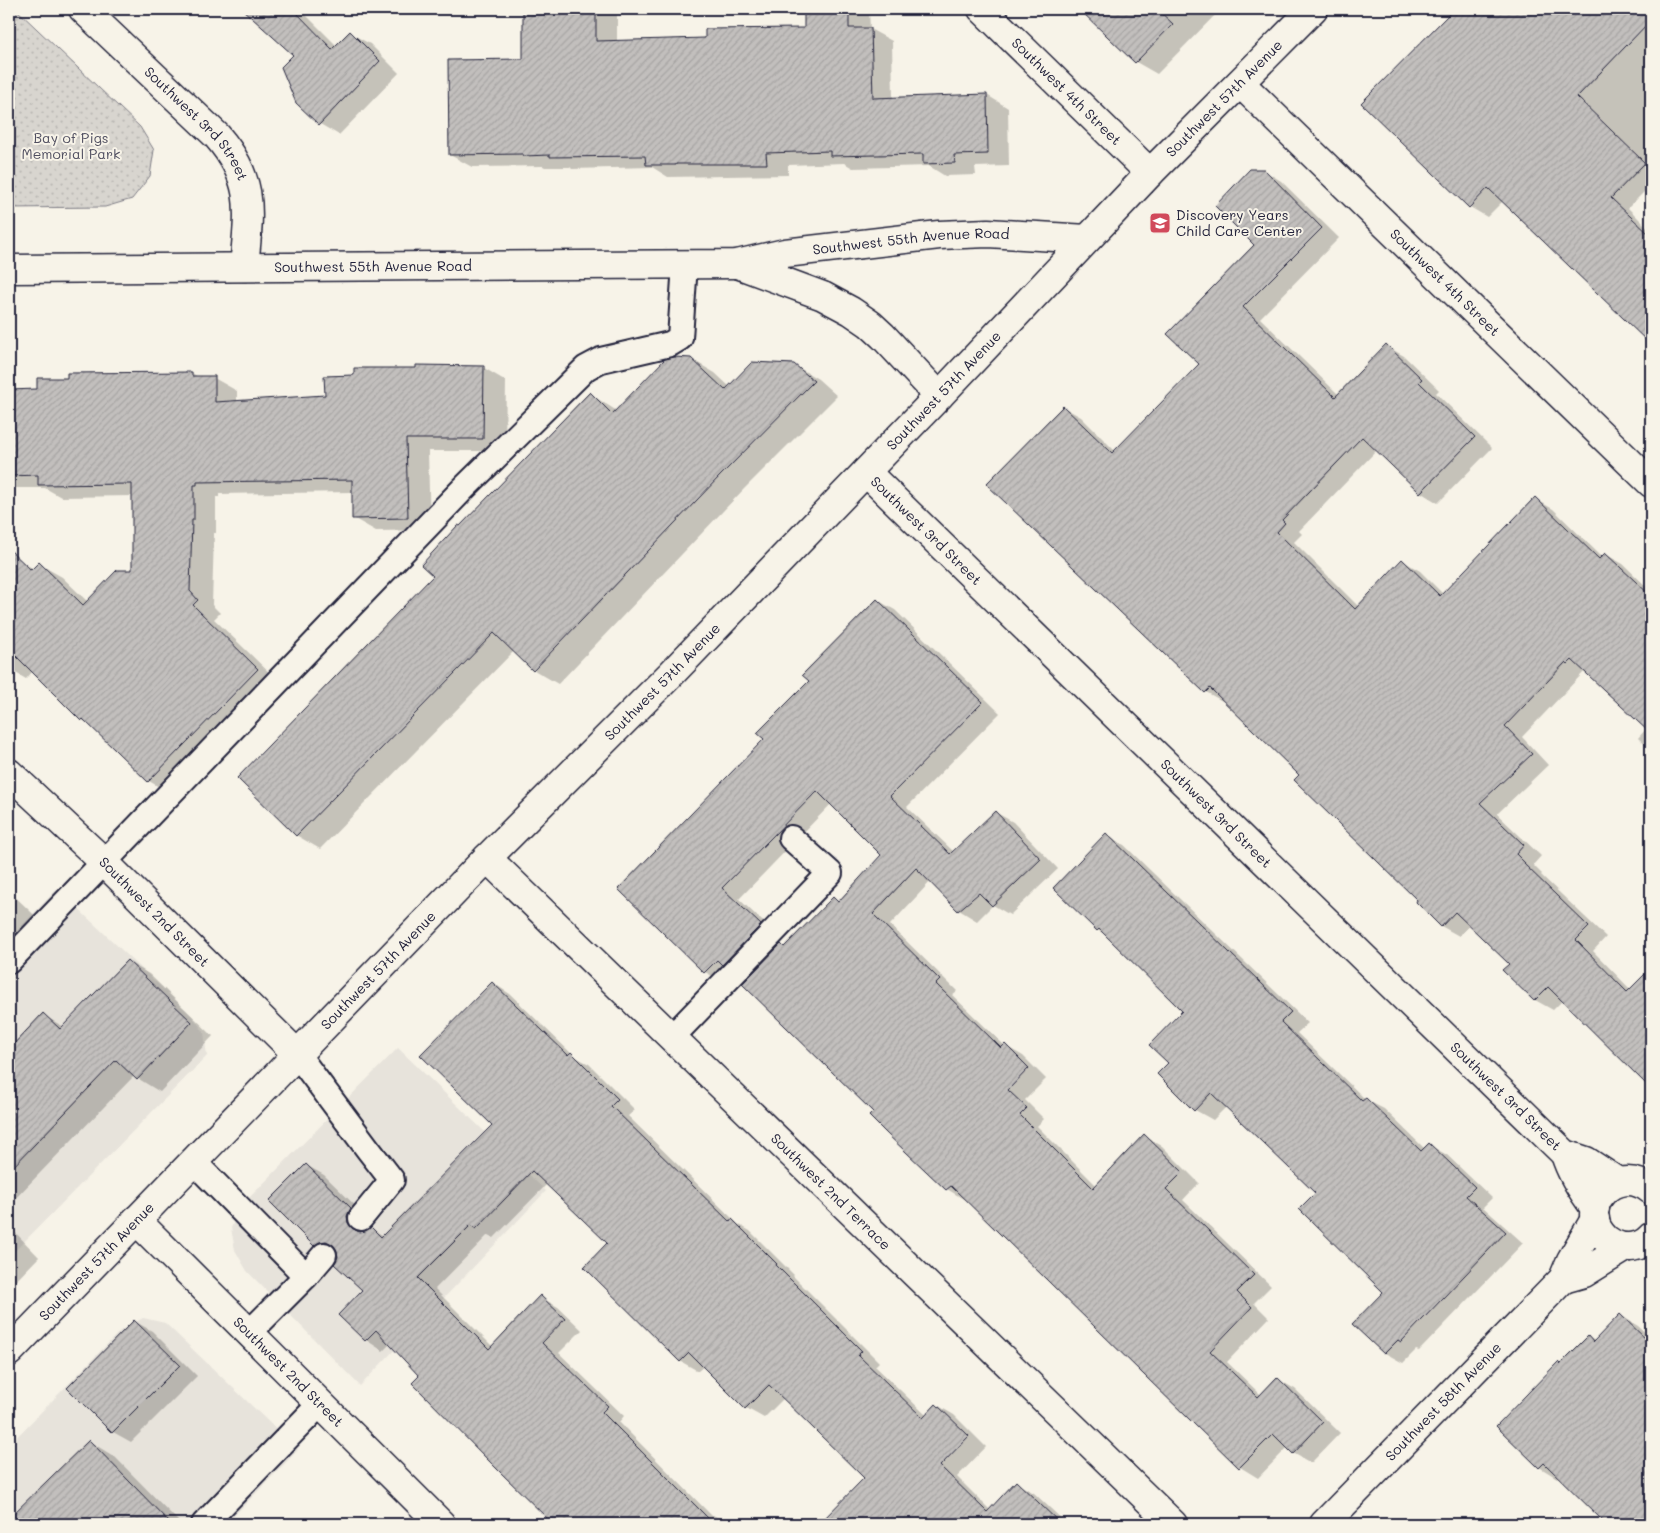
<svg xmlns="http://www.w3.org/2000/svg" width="1660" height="1533" font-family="Mali,sans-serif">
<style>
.built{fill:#e7e3db}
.park{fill:url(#park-dots);stroke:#7d7c85}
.shadow{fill:#0003}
.building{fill:url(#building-hatch);stroke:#22223b}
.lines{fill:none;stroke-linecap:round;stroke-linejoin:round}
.service-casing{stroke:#22223b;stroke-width:28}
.minor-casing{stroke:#22223b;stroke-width:31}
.secondary-casing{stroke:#22223b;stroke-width:31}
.service{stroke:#f7f3e8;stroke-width:24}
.minor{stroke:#f7f3e8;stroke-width:28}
.secondary{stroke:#f7f3e8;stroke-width:28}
.labels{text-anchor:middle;stroke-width:4;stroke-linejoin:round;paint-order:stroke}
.street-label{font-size:14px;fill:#22223b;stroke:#f7f3e8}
.park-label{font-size:14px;fill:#504f60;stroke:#f7f3e8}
.poi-label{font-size:14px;fill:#22223b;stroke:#f7f3e8;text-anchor:start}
</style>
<defs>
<pattern id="park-dots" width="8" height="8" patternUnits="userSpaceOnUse" patternTransform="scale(1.25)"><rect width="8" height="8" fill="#d8d5cf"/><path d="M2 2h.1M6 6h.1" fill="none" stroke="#b9b7b3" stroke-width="1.8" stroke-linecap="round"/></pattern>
<pattern id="building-hatch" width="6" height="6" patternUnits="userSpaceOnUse" patternTransform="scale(1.25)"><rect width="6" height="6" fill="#c2bfbd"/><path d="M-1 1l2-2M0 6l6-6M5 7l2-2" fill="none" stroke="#a6a4a3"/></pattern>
</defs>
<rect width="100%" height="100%" fill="#f7f3e8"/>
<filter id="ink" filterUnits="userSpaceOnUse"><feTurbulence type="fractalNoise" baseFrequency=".02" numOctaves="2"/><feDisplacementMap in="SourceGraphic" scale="10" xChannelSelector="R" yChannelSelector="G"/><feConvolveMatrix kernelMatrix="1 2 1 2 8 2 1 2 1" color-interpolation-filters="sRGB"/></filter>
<g filter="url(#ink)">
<g class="built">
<polygon points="57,889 192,1016 204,1032 207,1056 9,1257 9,939"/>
<polygon points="398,1048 546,1191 360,1386 247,1271 235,1250 231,1228 241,1206"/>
<polygon points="143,1318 165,1323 298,1450 226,1524 9,1524 9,1445 121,1330"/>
</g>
<polygon class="park" points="9,9 16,9 140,127 154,150 150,176 132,199 105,207 9,208"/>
<g class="shadow">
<polygon points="240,9 300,9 337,46 350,33 370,44 399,73 339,135 320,124 294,55 250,15"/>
<polygon points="524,9 608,9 617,14 617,41 706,39 806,29 805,9 867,9 869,10 870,29 892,41 893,98 987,95 1008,108 1009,166 975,167 976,175 945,176 929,166 853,168 844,163 788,165 788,175 668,177 652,167 572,169 570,167 545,167 543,166 472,167 450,155 525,60"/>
<polygon points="1081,9 1221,9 1157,74 1136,62"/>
<polygon points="1455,9 1651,9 1651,185 1628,208 1651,231 1651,344 1503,201 1487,217 1470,207 1362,103"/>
<polygon points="1263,170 1281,181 1339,238 1260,318 1339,395 1386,346 1404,356 1439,390 1436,393 1492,448 1438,503 1420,492 1377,450 1299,531 1302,534 1294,542 1359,607 1403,561 1420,571 1443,594 1535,499 1553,509 1602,557 1605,554 1623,564 1651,591 1651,750 1638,738 1647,728 1587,672 1586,674 1584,672 1522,737 1548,765 1497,814 1541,856 1533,865 1542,874 1541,875 1606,937 1593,951 1631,990 1651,970 1651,1086 1563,1000 1553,1010 1535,1000 1504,970 1511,964 1470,925 1459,936 1441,926 1301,775 1225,701 1224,702 1206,692 1063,407 1081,417 1115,451 1201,364 1256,245"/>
<polygon points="691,359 715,373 730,387 794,365 818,379 837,396 744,489 558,684 534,670 514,651 320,849 296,835 460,528 590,394 617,411"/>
<polygon points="484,368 506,381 505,451 428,451 430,530 376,531 353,518 353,492 219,494 219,497 216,497 216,533 214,533 212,605 220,613 214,619 280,683 171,794 149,781 92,726 82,720 33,671 26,679 9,669 9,560 20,561 34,569 39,564 62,577 88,602 133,571 133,496 61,497 45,488 9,488 9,391 39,390 68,379 68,375 192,373 200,378 214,378 237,391 237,402 326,397"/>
<polygon points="877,600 895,610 1000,713 907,807 954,852 995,812 1013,822 1058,869 1010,915 993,905 977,921 959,910 931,881 890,925 957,991 952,995 1004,1045 1023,1056 1046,1079 1025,1100 1044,1119 1037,1126 1096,1185 1144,1136 1162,1146 1199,1183 1183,1200 1271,1286 1254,1303 1269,1318 1227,1362 1261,1395 1277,1379 1295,1389 1340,1433 1311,1463 1293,1453 1288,1447 1258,1478 1240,1467 966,1198 965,1200 947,1189 875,1112 785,948 833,898 840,902 883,855 831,804 739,899 778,936 723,982 705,972 620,889 765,739 810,681"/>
<polygon points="1106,835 1124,845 1308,1023 1297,1033 1366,1100 1384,1109 1425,1149 1429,1145 1447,1155 1492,1198 1483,1207 1523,1243 1419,1351 1416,1350 1403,1363 1385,1353 1354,1324 1385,1292 1317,1193 1227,1106 1213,1120 1195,1110 1159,1074 1170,1063 1184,1011 1107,935 1097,930"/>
<polygon points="9,891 49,929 9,972"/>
<polygon points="127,961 149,974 213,1036 160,1092 134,1076 9,1205 9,1050 43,1015 64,1027"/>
<polygon points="493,983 510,994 574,1056 589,1064 635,1110 628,1116 738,1224 750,1231 794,1275 793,1276 879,1362 875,1366 926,1415 937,1405 954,1415 986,1447 957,1477 990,1510 1016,1483 1034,1493 1067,1524 839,1524 829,1515 866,1478 784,1398 764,1418 746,1408 704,1366 698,1371 680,1361 609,1242 547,1184 494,1238 488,1235 435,1289 493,1347 540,1297 558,1307 582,1330 559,1353 624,1416 619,1422 712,1516 713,1515 729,1524 554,1524 497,1468 421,1376 390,1344 383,1351 366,1340 364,1290 339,1257 338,1251 333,1255 315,1245 306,1165 324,1175 369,1219 365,1227 366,1232 371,1229 384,1236 493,1125"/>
<polygon points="9,1226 39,1257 9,1288"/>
<polygon points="1620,1315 1638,1326 1651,1338 1651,1524 1603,1524 1605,1522 1559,1476 1557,1478 1539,1467 1561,1365 1588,1337 1595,1341"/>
<polygon points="134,1321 152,1331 197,1376 131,1442 113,1432 68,1388"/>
<polygon points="89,1441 115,1457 181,1524 9,1524 9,1520"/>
</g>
<g class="building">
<polygon points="242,9 293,9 332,49 350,31 380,61 319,125 296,103 281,67 293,55"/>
<polygon points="523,9 596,9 596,41 705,38 705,29 804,28 804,9 849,9 849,28 871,28 873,98 987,94 988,154 954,155 955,163 923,164 923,154 830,156 830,151 766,153 767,164 676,164 676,165 646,165 645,156 550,157 550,155 523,156 523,154 449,155 448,60 523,59"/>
<polygon points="1079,9 1157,9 1173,24 1135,63"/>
<polygon points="1454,9 1651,9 1651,20 1577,97 1645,163 1611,198 1651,236 1651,345 1488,188 1469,208 1361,103"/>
<polygon points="1250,169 1264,169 1322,228 1243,307 1335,397 1386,344 1422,379 1419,382 1475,437 1420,493 1362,437 1282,520 1285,523 1277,532 1355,609 1402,559 1440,596 1535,497 1599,559 1605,553 1651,596 1651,734 1572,660 1568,664 1566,662 1505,726 1532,754 1480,803 1524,845 1516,854 1525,863 1524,864 1589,927 1576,940 1627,992 1651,968 1651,1089 1548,987 1534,1001 1502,970 1509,964 1455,912 1441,927 1416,902 1417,900 1294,780 1299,775 1210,688 1205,693 986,484 1063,406 1112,453 1199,364 1167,334 1254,245 1215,206"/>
<polygon points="674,357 691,358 725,390 752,362 794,364 814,381 720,476 533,671 494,633 296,836 237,778 433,576 421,565 458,525 460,526 590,392 612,414 665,359"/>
<polygon points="416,365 484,366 483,439 406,439 408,518 352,519 352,480 197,482 197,485 194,485 194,520 192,520 190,591 198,600 193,605 258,669 148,782 83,719 81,721 9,649 9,549 31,570 39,562 83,605 117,570 132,570 132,484 38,485 38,475 9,476 9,390 37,389 37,378 67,378 67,373 192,372 192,376 215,376 215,402 325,395 324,376 354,375 354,368 416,368"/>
<polygon points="877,599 983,702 890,796 950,854 995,811 1041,859 992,906 979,893 958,911 916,868 873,914 940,980 936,984 1001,1048 1005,1044 1029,1068 1008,1090 1027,1108 1020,1115 1093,1188 1144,1134 1183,1172 1166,1189 1254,1275 1237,1292 1252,1307 1210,1351 1258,1397 1277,1377 1323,1422 1293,1454 1273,1434 1239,1468 951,1186 946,1190 886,1133 869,1116 873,1112 742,984 781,944 784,947 833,897 838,902 881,855 817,791 722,888 761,925 722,965 717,960 704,973 618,889 764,739 757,733 809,681 802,675"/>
<polygon points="1106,833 1291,1012 1281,1022 1362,1101 1366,1098 1421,1151 1429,1143 1475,1187 1466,1196 1506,1232 1401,1342 1398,1340 1384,1354 1352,1324 1383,1292 1299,1209 1315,1193 1211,1093 1194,1111 1157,1074 1168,1063 1149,1045 1182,1011 1099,929 1097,931 1053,888"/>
<polygon points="127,960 192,1022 137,1080 116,1060 9,1171 9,1049 43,1013 60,1029"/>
<polygon points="492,982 568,1055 571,1052 618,1099 611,1106 730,1222 732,1219 777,1264 776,1265 862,1351 858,1355 923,1418 936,1404 969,1436 940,1466 987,1512 1016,1481 1061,1524 819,1524 864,1478 769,1385 745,1409 689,1353 680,1362 584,1267 607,1243 532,1171 476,1229 471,1225 418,1278 489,1349 540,1295 565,1319 542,1343 608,1406 602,1412 714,1524 553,1524 497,1469 412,1383 419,1376 376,1330 365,1341 338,1315 362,1290 334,1264 338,1257 337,1251 333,1245 326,1241 320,1242 314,1246 269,1201 306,1164 351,1208 347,1216 348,1223 352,1228 359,1232 365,1231 371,1227 381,1237 492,1125 420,1055"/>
<polygon points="1620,1314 1651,1344 1651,1524 1606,1524 1544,1463 1539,1468 1496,1426 1558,1362 1560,1364 1588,1336 1593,1342"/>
<polygon points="134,1320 180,1365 112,1433 67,1388"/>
<polygon points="89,1440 171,1524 9,1524 9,1518"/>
</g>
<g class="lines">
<g class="service-casing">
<g id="service">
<polyline points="9,961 463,489 586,368 601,360 670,344 680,338 685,264"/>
<polyline points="672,1037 830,873 791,838"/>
<polyline points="297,1054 368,1149 392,1180 361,1218"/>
<polyline points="193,1161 306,1276 249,1333"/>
<polyline points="306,1276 324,1255"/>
<polyline points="204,1524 319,1405"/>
</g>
</g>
<g class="minor-casing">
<g id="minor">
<path id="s1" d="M83,9L217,136C256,181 249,212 244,267"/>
<path id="s2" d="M982,9L1150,173"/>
<path id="s3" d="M1240,83L1651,483"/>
<polyline points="737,264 823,296 851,311 870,324 883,336 939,396"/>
<path id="s4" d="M9,269L737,264L785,253L939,235L988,233L1087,239"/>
<path id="s5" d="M866,472L1565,1154L1586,1161L1618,1182"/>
<path id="s6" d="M9,773L104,862L297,1054"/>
<path id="s7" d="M487,858L1173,1524"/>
<path d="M1565,1154C1571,1174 1582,1191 1595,1208"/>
<path d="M1651,1190C1615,1161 1573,1209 1606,1239C1611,1243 1617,1246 1623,1247C1633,1248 1644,1245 1651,1237"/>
<path id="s8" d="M136,1220L441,1524"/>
<polyline points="1563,1279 1584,1273 1626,1247"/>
<path id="s9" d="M1324,1524L1563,1279L1571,1260L1595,1219"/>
</g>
</g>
<g class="secondary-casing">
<g id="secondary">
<path id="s10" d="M9,1352L487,858L671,674L939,396L1150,173L1313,9"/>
</g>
</g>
<use href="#service" class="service"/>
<use href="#minor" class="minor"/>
<use href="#secondary" class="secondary"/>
</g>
</g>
<defs>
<g id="school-square" transform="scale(1.125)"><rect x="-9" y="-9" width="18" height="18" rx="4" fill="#d1495b" stroke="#f7f3e8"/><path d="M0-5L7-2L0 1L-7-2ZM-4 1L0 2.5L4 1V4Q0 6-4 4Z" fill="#fff"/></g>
</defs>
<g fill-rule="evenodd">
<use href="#school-square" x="1160" y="223"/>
</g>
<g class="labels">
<g class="street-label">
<text dy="5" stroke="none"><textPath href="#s2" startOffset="118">Southwest 4th Street</textPath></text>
<text dy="5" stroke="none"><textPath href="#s10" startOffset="1746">Southwest 57th Avenue</textPath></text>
<text dy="5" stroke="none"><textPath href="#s1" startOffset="162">Southwest 3rd Street</textPath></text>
<text dy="5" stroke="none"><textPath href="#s4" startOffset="904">Southwest 55th Avenue Road</textPath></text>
<text dy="5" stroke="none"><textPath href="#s4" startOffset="364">Southwest 55th Avenue Road</textPath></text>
<text dy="5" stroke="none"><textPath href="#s3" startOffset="286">Southwest 4th Street</textPath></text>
<text dy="5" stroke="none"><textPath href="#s10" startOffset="1341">Southwest 57th Avenue</textPath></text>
<text dy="5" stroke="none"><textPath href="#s5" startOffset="84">Southwest 3rd Street</textPath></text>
<text dy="5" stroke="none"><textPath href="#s10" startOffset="936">Southwest 57th Avenue</textPath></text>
<text dy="5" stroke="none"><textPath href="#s5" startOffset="489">Southwest 3rd Street</textPath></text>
<text dy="5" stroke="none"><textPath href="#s6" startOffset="201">Southwest 2nd Street</textPath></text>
<text dy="5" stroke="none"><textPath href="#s10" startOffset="531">Southwest 57th Avenue</textPath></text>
<text dy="5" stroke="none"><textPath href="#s5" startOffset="894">Southwest 3rd Street</textPath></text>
<text dy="5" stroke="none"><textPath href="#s7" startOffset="479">Southwest 2nd Terrace</textPath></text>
<text dy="5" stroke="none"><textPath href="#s10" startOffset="126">Southwest 57th Avenue</textPath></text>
<text dy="5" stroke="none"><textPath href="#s8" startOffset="215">Southwest 2nd Street</textPath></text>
<text dy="5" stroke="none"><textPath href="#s9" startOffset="171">Southwest 58th Avenue</textPath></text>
</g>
<g class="park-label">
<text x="71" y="143">Bay of Pigs<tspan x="71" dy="16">Memorial Park</tspan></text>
</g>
<g class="poi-label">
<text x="1176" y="220">Discovery Years<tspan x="1176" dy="16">Child Care Center</tspan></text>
</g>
</g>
<rect width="1660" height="1533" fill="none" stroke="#f7f3e8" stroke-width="30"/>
<rect x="15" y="15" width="1630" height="1503" fill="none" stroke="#22223b" stroke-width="2" filter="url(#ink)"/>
</svg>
